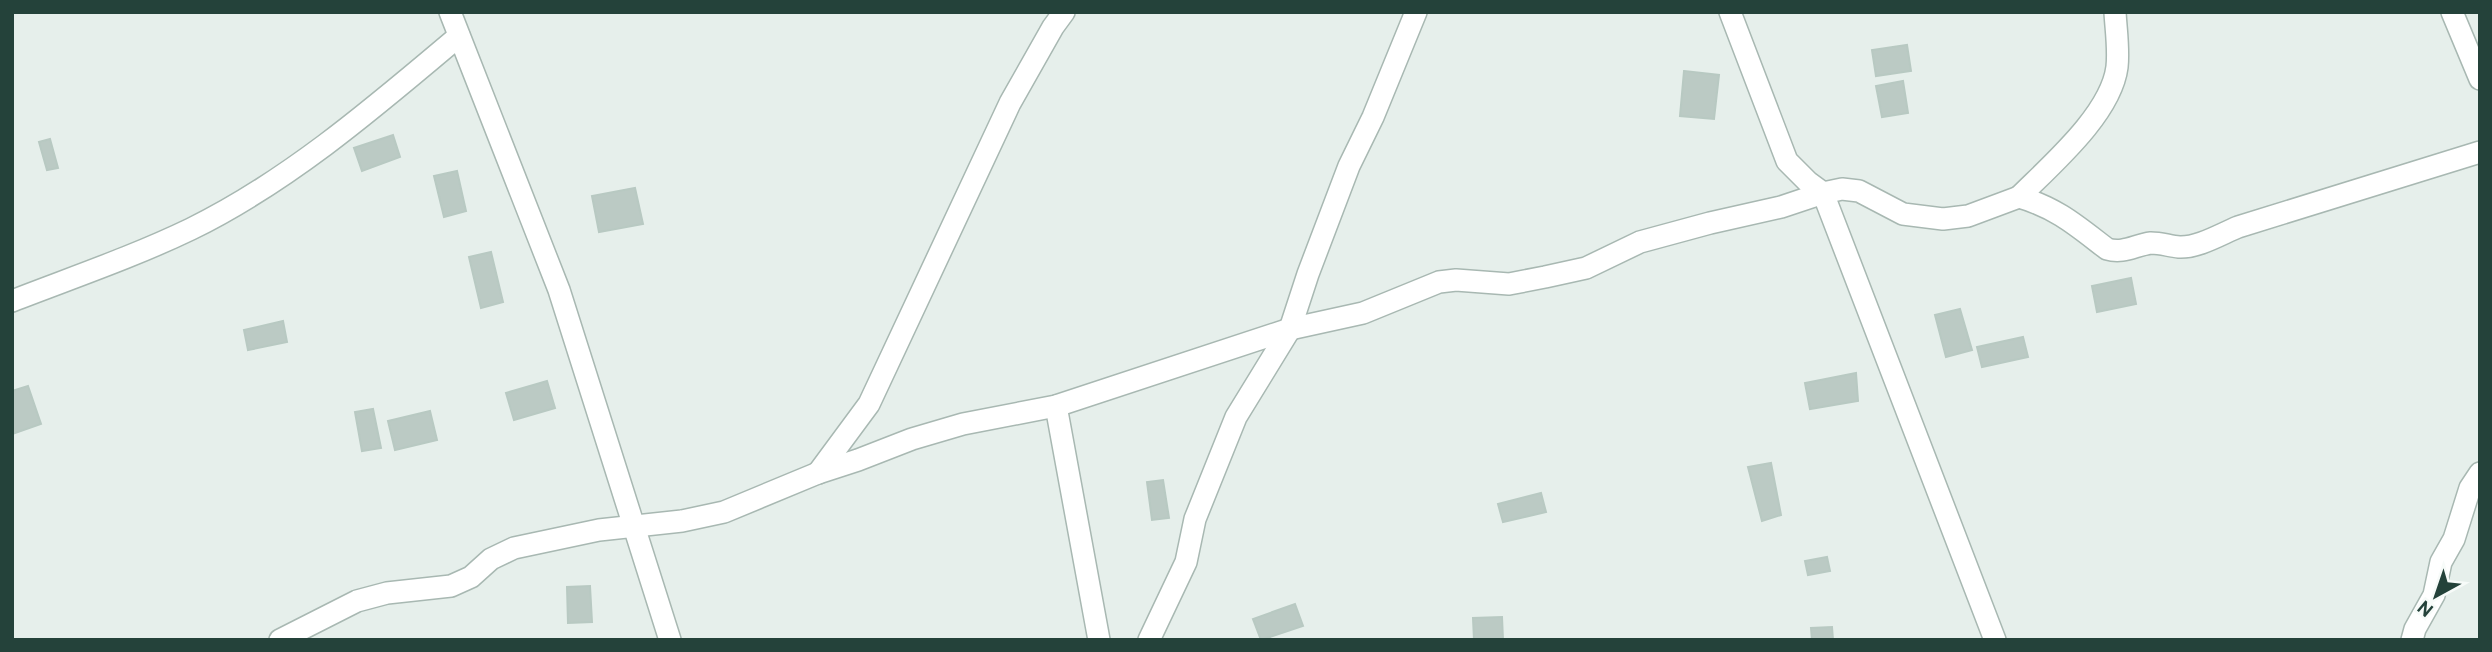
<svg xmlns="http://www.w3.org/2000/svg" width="2492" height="652" font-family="Overpass,sans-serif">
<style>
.building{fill:#bbcac4;stroke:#b8c9c2;stroke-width:2}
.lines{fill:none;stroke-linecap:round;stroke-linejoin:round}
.street-casing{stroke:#a8b8b2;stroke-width:24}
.street{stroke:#fff;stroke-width:21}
</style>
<rect width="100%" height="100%" fill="#e6efeb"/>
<g class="building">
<polygon points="1907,45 1911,71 1876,76 1872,50"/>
<polygon points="1684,71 1719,75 1714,119 1680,116"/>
<polygon points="1903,81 1908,113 1882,117 1876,86"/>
<polygon points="393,135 400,157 362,171 354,148"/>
<polygon points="50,139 58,168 47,170 39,142"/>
<polygon points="457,171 466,211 444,217 434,176"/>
<polygon points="635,188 643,224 599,232 592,196"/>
<polygon points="491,252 503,302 481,308 469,257"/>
<polygon points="2131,278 2136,304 2097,312 2092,286"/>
<polygon points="1960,309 1972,350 1946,357 1935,315"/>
<polygon points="283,321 287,342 248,350 244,330"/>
<polygon points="2023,337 2028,357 1982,367 1977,347"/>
<polygon points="1856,373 1858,401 1810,409 1805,383"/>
<polygon points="547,381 555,408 514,420 506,393"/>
<polygon points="28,386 41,424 12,434 12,391"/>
<polygon points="373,409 381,448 362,451 355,412"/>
<polygon points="430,411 437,440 395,450 388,421"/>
<polygon points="1771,463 1781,515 1762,521 1748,467"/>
<polygon points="1163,480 1169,518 1152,520 1147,482"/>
<polygon points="1541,493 1546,512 1503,522 1498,504"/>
<polygon points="1827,557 1830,571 1808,575 1805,561"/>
<polygon points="590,586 592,622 568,623 567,587"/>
<polygon points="1295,604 1303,626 1261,640 1253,619"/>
<polygon points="1502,617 1503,640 1474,640 1473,618"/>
<polygon points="1832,627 1833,640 1812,640 1811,628"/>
</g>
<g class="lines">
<g class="street-casing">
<g id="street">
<polyline points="450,12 559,290 670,640"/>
<polyline points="1730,12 1787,161 1808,182 1823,193 1995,640"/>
<path d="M2115,12C2116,30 2119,49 2117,67C2111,114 2051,165 2019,197C2057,208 2077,226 2107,249C2124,254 2135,245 2151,243C2161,243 2169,246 2179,247C2198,248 2221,234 2238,227L2480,152"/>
<polyline points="2452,12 2480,79"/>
<path d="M12,301C71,278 133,257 191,229C289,181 376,106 459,36"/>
<polyline points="1056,406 1099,640"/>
<polyline points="818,473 869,404 1010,103 1053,27 1064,12"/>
<polyline points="280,640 357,601 387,593 451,586 471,577 491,559 514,548 599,530 682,521 724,512 818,473 858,460 912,439 963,424 1056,406 1290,329 1363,313 1439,282 1456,280 1509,284 1545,277 1586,268 1640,242 1710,223 1781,207 1823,193 1842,189 1859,191 1903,214 1943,219 1968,216 2019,197"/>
<polyline points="1149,640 1186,562 1195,519 1236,417 1290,329 1308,274 1349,166 1373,117 1416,12"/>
<polyline points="2412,640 2415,629 2434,595 2441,562 2454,539 2470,488 2480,473"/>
</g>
</g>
<use href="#street" class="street"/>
</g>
<rect width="2492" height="652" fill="none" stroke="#24423a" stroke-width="28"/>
<g transform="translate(2436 596) rotate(220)" stroke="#f7fbf9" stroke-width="5" paint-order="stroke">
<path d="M0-5L12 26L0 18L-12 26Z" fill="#24423a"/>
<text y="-10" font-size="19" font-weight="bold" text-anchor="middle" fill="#24423a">N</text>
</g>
</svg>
